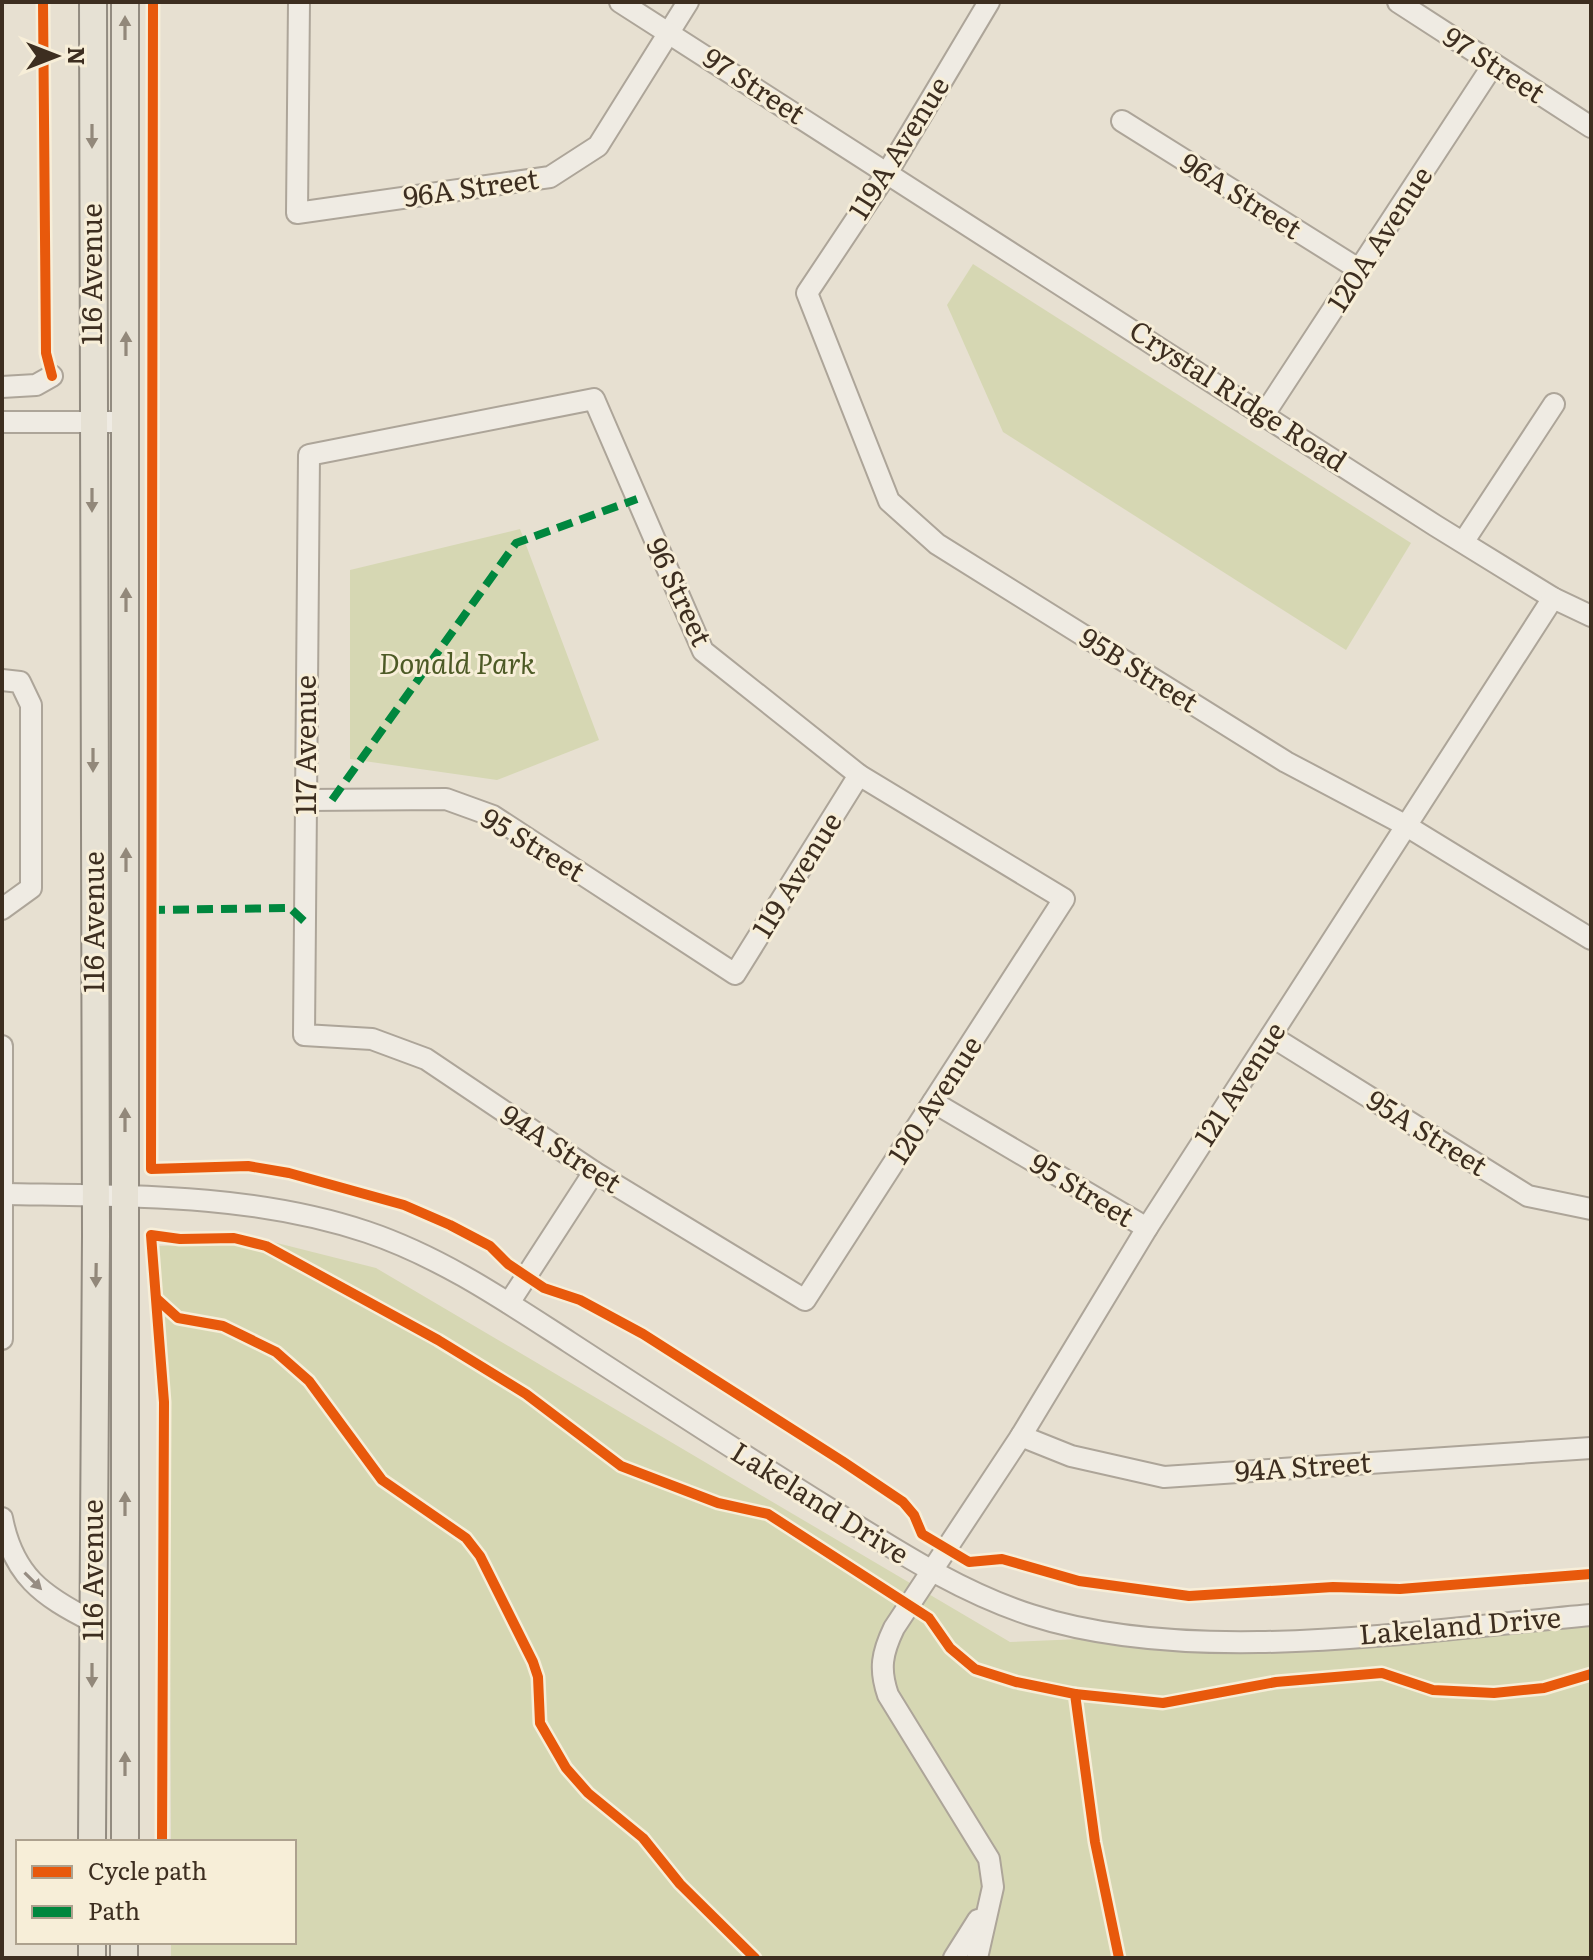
<svg xmlns="http://www.w3.org/2000/svg" width="1593" height="1960" font-family="Literata,serif">
<style>
.green{fill:#d6d7b3}
.lines{fill:none;stroke-linecap:round;stroke-linejoin:round}
.minor-casing{stroke:#ada599;stroke-width:24}
.major-casing{stroke:#928b80;stroke-width:30}
.minor{stroke:#efebe3;stroke-width:20}
.major{stroke:#e6e1d4;stroke-width:26}
.quiet{stroke:#00873e;stroke-width:8;stroke-dasharray:16 8;stroke-linecap:butt}
.cycleway-casing{stroke:#f7eed8;stroke-width:15}
.cycleway{stroke:#e8590c;stroke-width:10}
.oneway{fill:#92887a}
.oneway2{fill:#968c82}
.labels{text-anchor:middle;stroke-width:6;stroke-linejoin:round;paint-order:stroke}
.street-label{font-size:28px;fill:#3d2e20;stroke:#f7eed8}
.park-label{font-size:28px;font-style:italic;fill:#4d5a26;stroke:#f7eed8}
</style>
<rect width="100%" height="100%" fill="#e7e0d1"/>
<g class="green">
<polygon points="973,264 1411,543 1346,650 1003,432 947,305"/>
<polygon points="520,529 599,740 497,780 350,759 350,570"/>
<polygon points="273,1242 376,1268 1010,1642 1591,1617 1591,1958 171,1958 171,1942 294,1942 294,1842 171,1842 169,1418 157,1246"/>
</g>
<g class="lines">
<g class="minor-casing">
<g id="minor">
<polyline points="299,2 297,213 550,177 598,146 688,2"/>
<polyline points="620,2 1436,526 1553,598 1591,616"/>
<polyline points="989,2 887,173 807,293 889,501 937,544 1286,762 1405,825 1591,939"/>
<polyline points="1398,2 1591,127"/>
<polyline points="1122,121 1360,270"/>
<polyline points="2,387 36,385 52,376"/>
<polygon points="594,399 703,651 859,775 1064,899 805,1300 594,1172 426,1059 372,1039 304,1035 309,455"/>
<polyline points="1265,413 1493,65"/>
<polyline points="2,422 126,422"/>
<polyline points="1464,541 1554,404"/>
<polyline points="2,680 20,682 31,705 31,888 2,909"/>
<polyline points="306,800 446,799 493,816 735,974 859,775"/>
<polyline points="1271,1036 1528,1196 1591,1209"/>
<polyline points="2,1046 2,1339"/>
<polyline points="933,1102 1147,1228"/>
<path d="M3,1194C125,1196 251,1193 367,1232C441,1257 504,1300 569,1342C655,1398 741,1454 828,1508C893,1548 957,1591 1031,1615C1194,1668 1421,1630 1591,1615"/>
<polyline points="509,1303 594,1172"/>
<polyline points="1021,1436 1071,1456 1164,1477 1591,1448"/>
<path d="M2,1518C13,1575 42,1596 92,1621"/>
<polyline points="954,1958 978,1920"/>
<path d="M977,1958L993,1887L989,1859L888,1695C879,1669 882,1653 894,1628L1021,1436L1147,1228L1553,598"/>
</g>
</g>
<g class="major-casing">
<g id="major">
<polyline points="92,1842 96,1236 93,2"/>
<polyline points="125,1842 125,2"/>
<polyline points="92,1942 92,1958"/>
<polyline points="124,1958 124,1942"/>
</g>
</g>
<use href="#minor" class="minor"/>
<use href="#major" class="major"/>
<g class="quiet">
<polyline points="332,800 516,543 637,499"/>
<polyline points="149,910 290,908 305,922"/>
</g>
<g class="cycleway-casing">
<g id="cycleway">
<polyline points="43,2 46,353 52,376"/>
<polyline points="153,2 151,1169 248,1166 289,1173 404,1205 450,1225 490,1246 508,1264 544,1288 580,1300 643,1334 842,1461 903,1502 914,1515 922,1534 969,1562 1002,1559 1079,1581 1189,1596 1333,1587 1400,1589 1591,1574"/>
<polyline points="157,1299 178,1318 223,1326 276,1352 309,1381 382,1480 466,1538 480,1556 533,1662 538,1677 540,1723 566,1768 588,1793 643,1838 680,1884 755,1958"/>
<polyline points="1075,1694 1163,1703 1276,1682 1382,1673 1433,1690 1494,1693 1544,1688 1591,1674"/>
<polyline points="162,1842 164,1402 151,1235 180,1239 234,1238 266,1246 438,1340 526,1394 621,1466 718,1503 768,1514 929,1618 950,1648 975,1669 1016,1682 1075,1694 1095,1842 1119,1958"/>
</g>
</g>
<use href="#cycleway" class="cycleway"/>
</g>
<defs><path id="oneway-solid" d="M-6-.8H1V-3.2L6.5 0L1 3.2V.8H-6Z" transform="scale(2)"/></defs>
<g class="oneway">
<use href="#oneway-solid" transform="translate(125 28) rotate(-90)"/>
<use href="#oneway-solid" transform="translate(92 136) rotate(90)"/>
<use href="#oneway-solid" transform="translate(126 344) rotate(-90)"/>
<use href="#oneway-solid" transform="translate(92 500) rotate(90)"/>
<use href="#oneway-solid" transform="translate(126 600) rotate(-90)"/>
<use href="#oneway-solid" transform="translate(93 760) rotate(90)"/>
<use href="#oneway-solid" transform="translate(126 860) rotate(-90)"/>
<use href="#oneway-solid" transform="translate(125 1120) rotate(-90)"/>
<use href="#oneway-solid" transform="translate(96 1275) rotate(91)"/>
<use href="#oneway-solid" transform="translate(125 1504) rotate(-90)"/>
<use href="#oneway-solid" transform="translate(92 1675) rotate(90)"/>
<use href="#oneway-solid" transform="translate(125 1764) rotate(-90)"/>
</g>
<use class="oneway2" href="#oneway-solid" transform="translate(33 1581) rotate(45)"/>
<g class="labels">
<g class="street-label">
<text transform="translate(1494 65) rotate(33)" y="10">97 Street</text>
<text transform="translate(754 86) rotate(33)" y="10">97 Street</text>
<text transform="translate(899 148) rotate(-58)" y="10">119A Avenue</text>
<text transform="translate(471 188) rotate(-8)" y="10">96A Street</text>
<text transform="translate(1241 196) rotate(32)" y="10">96A Street</text>
<text transform="translate(1380 239) rotate(-57)" y="10">120A Avenue</text>
<text transform="translate(92 274) rotate(-90)" y="10">116 Avenue</text>
<text transform="translate(1238 396) rotate(33)" y="10">Crystal Ridge Road</text>
<text transform="translate(679 592) rotate(65)" y="10">96 Street</text>
<text transform="translate(1139 670) rotate(32)" y="10">95B Street</text>
<text transform="translate(306 745) rotate(-90)" y="10">117 Avenue</text>
<text transform="translate(533 845) rotate(31)" y="10">95 Street</text>
<text transform="translate(797 875) rotate(-58)" y="10">119 Avenue</text>
<text transform="translate(94 922) rotate(-90)" y="10">116 Avenue</text>
<text transform="translate(1240 1084) rotate(-57)" y="10">121 Avenue</text>
<text transform="translate(935 1100) rotate(-57)" y="10">120 Avenue</text>
<text transform="translate(1427 1133) rotate(32)" y="10">95A Street</text>
<text transform="translate(561 1149) rotate(33)" y="10">94A Street</text>
<text transform="translate(1082 1190) rotate(31)" y="10">95 Street</text>
<text transform="translate(1303 1467) rotate(-4)" y="10">94A Street</text>
<text transform="translate(820 1503) rotate(32)" y="10">Lakeland Drive</text>
<text transform="translate(93 1570) rotate(-90)" y="10">116 Avenue</text>
<text transform="translate(1460 1626) rotate(-5)" y="10">Lakeland Drive</text>
</g>
<g class="park-label">
<text x="457" y="674">Donald Park</text>
</g>
</g>
<rect width="1593" height="1960" fill="none" stroke="#3d2e20" stroke-width="8"/>
<rect x="16" y="1840" width="280" height="104" fill="#f7eed8" stroke="#ada18e" stroke-width="2"/>
<rect x="32" y="1866" width="40" height="12" fill="#e8590c" stroke="#ada18e" stroke-width="2"/>
<text x="88" y="1880" font-size="24" fill="#3d2e20">Cycle path</text>
<rect x="32" y="1906" width="40" height="12" fill="#00873e" stroke="#ada18e" stroke-width="2"/>
<text x="88" y="1920" font-size="24" fill="#3d2e20">Path</text>
<g transform="translate(56 56) rotate(90)" stroke="#f7eed8" stroke-width="6" paint-order="stroke">
<path d="M0-6L14 30L0 20L-14 30Z" fill="#3d2e20"/>
<text y="-12" font-size="22" font-weight="bold" text-anchor="middle" fill="#3d2e20">N</text>
</g>
</svg>
